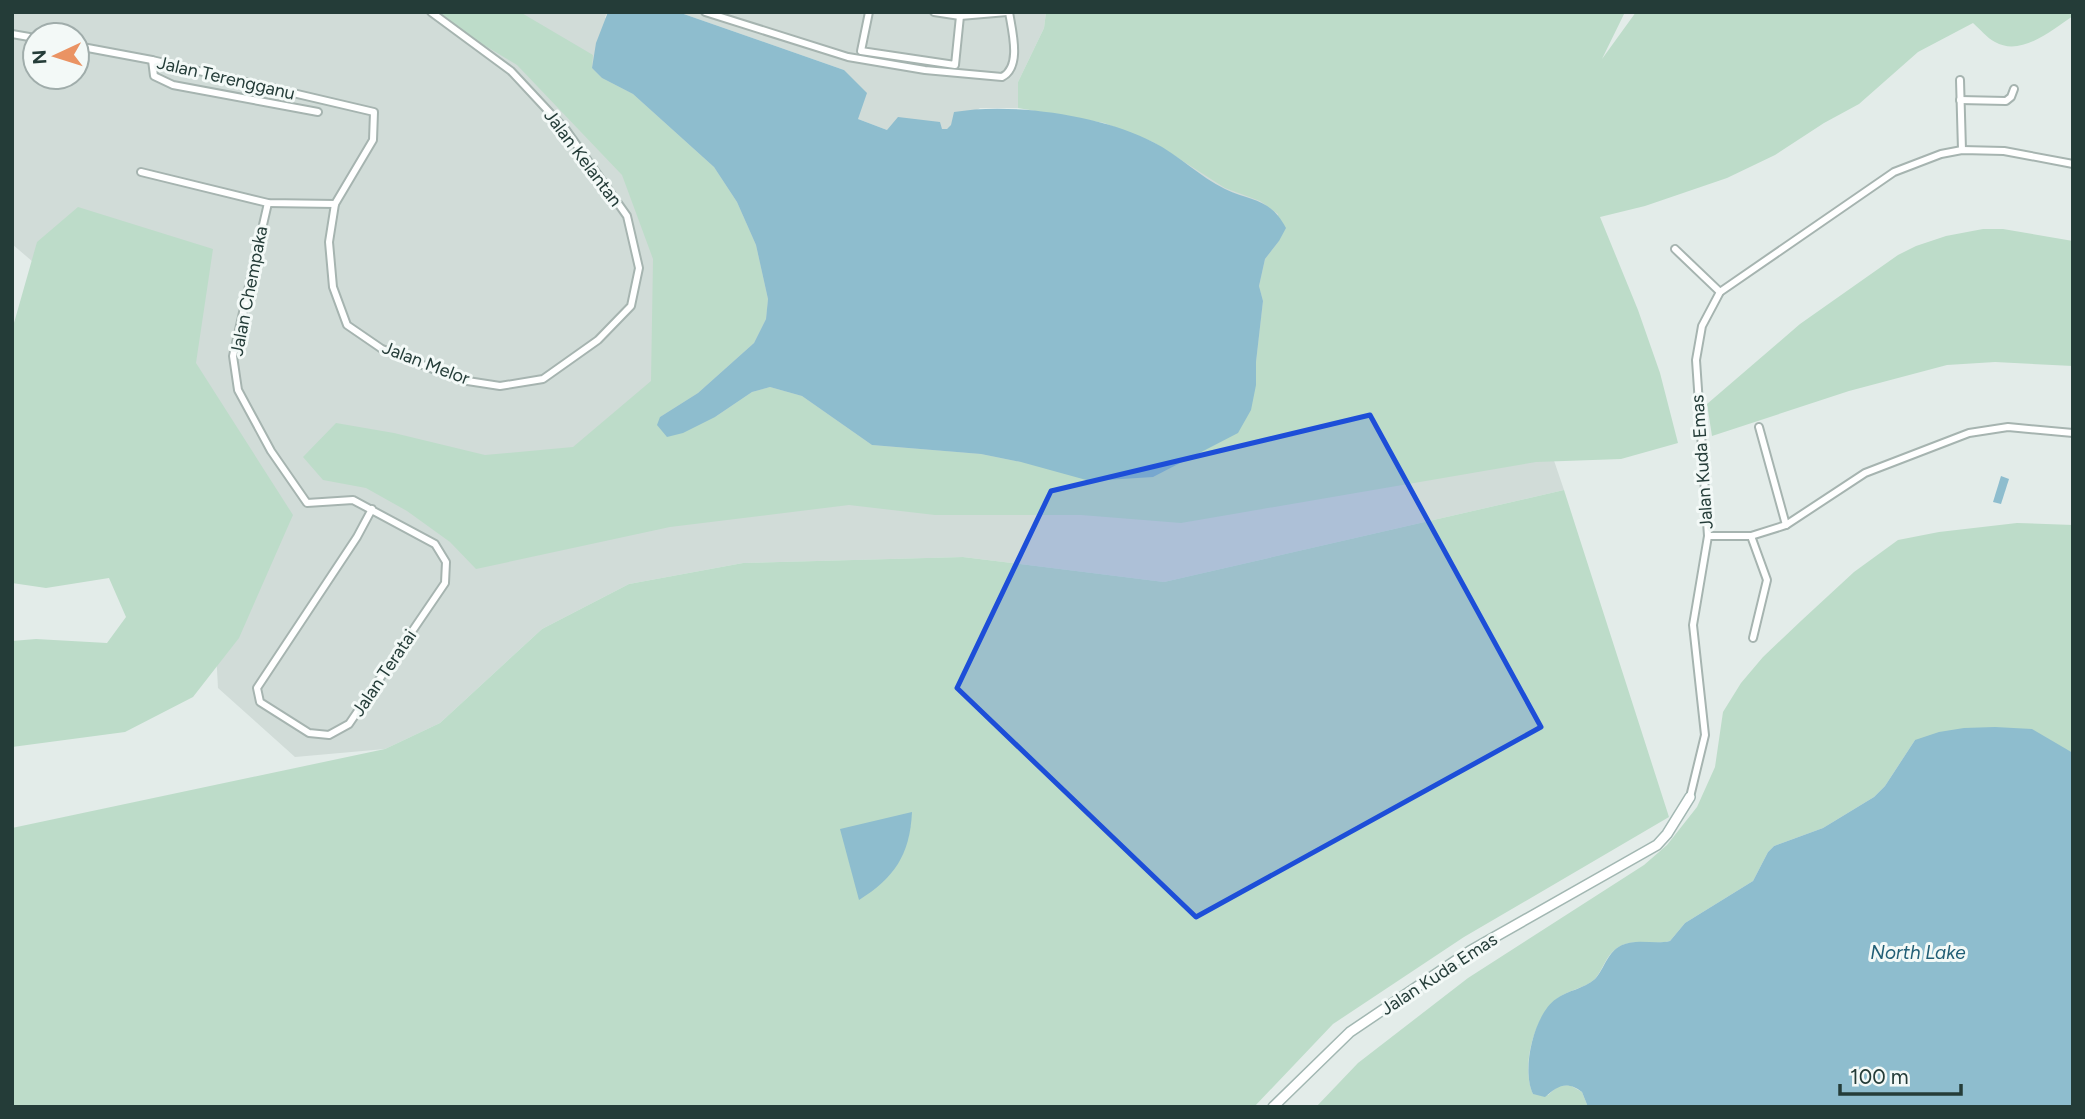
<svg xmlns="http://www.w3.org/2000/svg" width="2085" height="1119" font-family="Figtree,sans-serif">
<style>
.built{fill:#d1dcd8;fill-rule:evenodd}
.green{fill:#bddcc9}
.water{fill:#8ebdce}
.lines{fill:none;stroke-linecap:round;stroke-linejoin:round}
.street-casing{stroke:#a6b4b0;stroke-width:10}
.secondary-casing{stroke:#a2b7b2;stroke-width:12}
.street{stroke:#fff;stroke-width:6}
.secondary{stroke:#fff;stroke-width:9}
.marked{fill:#1d4ed8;fill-opacity:0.2;stroke:#1d4ed8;stroke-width:5;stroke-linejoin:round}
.labels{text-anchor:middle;stroke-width:6;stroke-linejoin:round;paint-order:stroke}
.street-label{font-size:18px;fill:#243c38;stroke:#f3f9f7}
.water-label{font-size:19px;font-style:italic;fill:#215e75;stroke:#f3f9f7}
</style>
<rect width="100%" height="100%" fill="#e3ece9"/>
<g class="built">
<path d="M12,12H608L605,17L675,131L1457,175L1564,490L1164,582L963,557L743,563L629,584L542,629L440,723L385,749L295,757L218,688L207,482L150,362L12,244ZM35,35H77V77H35Z"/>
<polygon points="678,12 1046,12 1044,28 1018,82 1018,108 980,108 947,129 887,130 858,119 844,70"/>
</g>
<g class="green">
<path d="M429,12H520L593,55L592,68L602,78L633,94L714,167L737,202L756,245L768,299L766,319L754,343L698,393L660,417H715L752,392L770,387L802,396L872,445L981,454L1021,462L1256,385V362L1263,301L1259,286L1265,259L1279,241L1278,214L1260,201L1225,188L1153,142L1104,123L1018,108V82L1044,28L1046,12H1625L1602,59L1636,12H2073V16C2052,30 2021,57 1995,42C1987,38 1980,29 1973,23L1918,52L1859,104L1824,123L1775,155L1727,178L1645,206L1600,217L1638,310L1660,373L1678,443L1621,459L1536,462L1181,523L1081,515H935L849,505L670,527L476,569L450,542L407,511L366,488L323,480L303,457L336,423L394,433L485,455L573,447L651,381L653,259L622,175L517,65Z"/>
<polygon points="78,207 213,249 196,363 293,515 239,638 193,697 125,732 12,747 12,641 36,639 107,643 126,617 109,578 46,588 12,583 12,330 37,242"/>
<polygon points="1983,229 2003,229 2073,241 2073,366 1995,362 1947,365 1849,391 1712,436 1707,404 1800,324 1898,255 1916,246 1946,236"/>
<polygon points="1564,490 1669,817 1464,937 1333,1024 1254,1107 12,1107 12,828 385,749 440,723 542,629 629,584 743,563 963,557 1164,582"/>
<path d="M2017,523L2073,525V753L2060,747L1915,740L1885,786L1874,797L1823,828L1774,846L1768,852L1753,881L1685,923L1670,941C1653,946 1633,937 1617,948C1606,955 1603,970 1595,979C1585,988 1572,989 1561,996C1535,1012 1520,1066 1533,1094L1548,1095L1558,1086L1570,1085L1582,1092L1588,1107H1316L1358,1063L1468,978L1644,865L1667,845L1697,807L1715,767L1723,712L1741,683L1763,657L1802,620L1854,572L1898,540L1939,532Z"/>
</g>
<g class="water">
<path d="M608,12H678L844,70L867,93L858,119L887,130L898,117L940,122L942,129H947L951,125L954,112C1011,102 1102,115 1153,142C1179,155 1200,177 1225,189C1253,202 1270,198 1286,228L1279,241L1265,259L1259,286L1263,301L1256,362V385L1251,410L1238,433L1153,477L1090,481L1021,462L981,454L872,445L802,396L770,387L752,392L715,417L683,433L667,437L657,425L660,417L698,393L754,343L766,319L768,299L756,245L737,202L714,167L633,94L602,78L592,68L596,43Z"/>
<polygon points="2001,476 2009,479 2001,504 1993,502"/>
<path d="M1995,727L2032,729L2073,753V1107H1588L1582,1092C1567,1080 1557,1086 1545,1097L1533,1094C1521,1070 1534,1014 1556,999C1568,990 1584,989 1595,979C1605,968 1607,952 1622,945C1638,938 1654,945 1670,941L1685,923L1753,881L1768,852L1774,846L1823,828L1874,797L1885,786L1915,740L1939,732L1964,728Z"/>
<path d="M912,812C910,855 894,878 859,900L840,829Z"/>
</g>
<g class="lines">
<g class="street-casing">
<g id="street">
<path d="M705,12L848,57L925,70L1002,77C1022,67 1012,31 1009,12"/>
<polyline points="869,12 861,51 955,65 960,16"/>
<polyline points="934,12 960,16 1007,12"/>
<polyline points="12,34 35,38"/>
<polyline points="77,46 152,60 374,112 373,140 335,204 329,242 333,287 347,325 382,349 461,380 500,386 543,379 598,340 631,306 639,268 627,216 566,130 511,71 431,12"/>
<polyline points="152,60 154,76 173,85 318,112"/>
<polyline points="1960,80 1962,150"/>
<polyline points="1960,100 2006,101 2011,97 2014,89"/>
<polyline points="141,172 268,203 335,204"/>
<polyline points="268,203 233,356 238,390 271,451 307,503 353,500 435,544 446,562 445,583 349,724 329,735 309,733 260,702 257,688 357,537 372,509"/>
<polyline points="1675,249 1720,292"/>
<polyline points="1759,427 1786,525"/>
<polyline points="1708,536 1751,536 1786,525 1865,473 1969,433 2008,427 2073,433"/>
<polyline points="1751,536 1767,580 1753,638"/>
<polyline points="1690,797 1705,735 1693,625 1708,536 1696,360 1702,326 1720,292 1894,172 1941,154 1962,150 2004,151 2073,164"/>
</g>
</g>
<g class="secondary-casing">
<polyline id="secondary" points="1273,1107 1350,1032 1470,951 1657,845 1667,834 1690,797"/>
</g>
<use href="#street" class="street"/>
<use href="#secondary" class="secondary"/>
</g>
<path class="marked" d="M1370,415L1541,727L1196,917L957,688L1051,491Z"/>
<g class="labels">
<g class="street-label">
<text transform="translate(226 78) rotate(13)" y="6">Jalan Terengganu</text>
<text transform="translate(583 158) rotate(53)" y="6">Jalan Kelantan</text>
<text transform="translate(249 291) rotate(-79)" y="6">Jalan Chempaka</text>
<text transform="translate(426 363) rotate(21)" y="6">Jalan Melor</text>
<text transform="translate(1702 462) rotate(-94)" y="6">Jalan Kuda Emas</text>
<text transform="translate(384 673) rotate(-56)" y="6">Jalan Teratai</text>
<text transform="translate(1439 974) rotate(-33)" y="6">Jalan Kuda Emas</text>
</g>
<g class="water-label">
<text x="1918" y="959">North Lake</text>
</g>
</g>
<rect width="2085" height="1119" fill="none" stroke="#243c38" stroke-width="28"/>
<g transform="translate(56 56) rotate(266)"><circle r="33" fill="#f3f9f7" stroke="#a0adab" stroke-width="2"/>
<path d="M0-5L12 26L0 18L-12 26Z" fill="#ea9363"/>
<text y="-10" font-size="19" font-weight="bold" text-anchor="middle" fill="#243c38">N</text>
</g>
<path d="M1840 1084v10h121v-10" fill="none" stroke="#243c38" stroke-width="3.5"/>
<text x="1850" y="1084" font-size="21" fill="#243c38" stroke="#f3f9f7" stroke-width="5" paint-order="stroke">100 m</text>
</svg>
